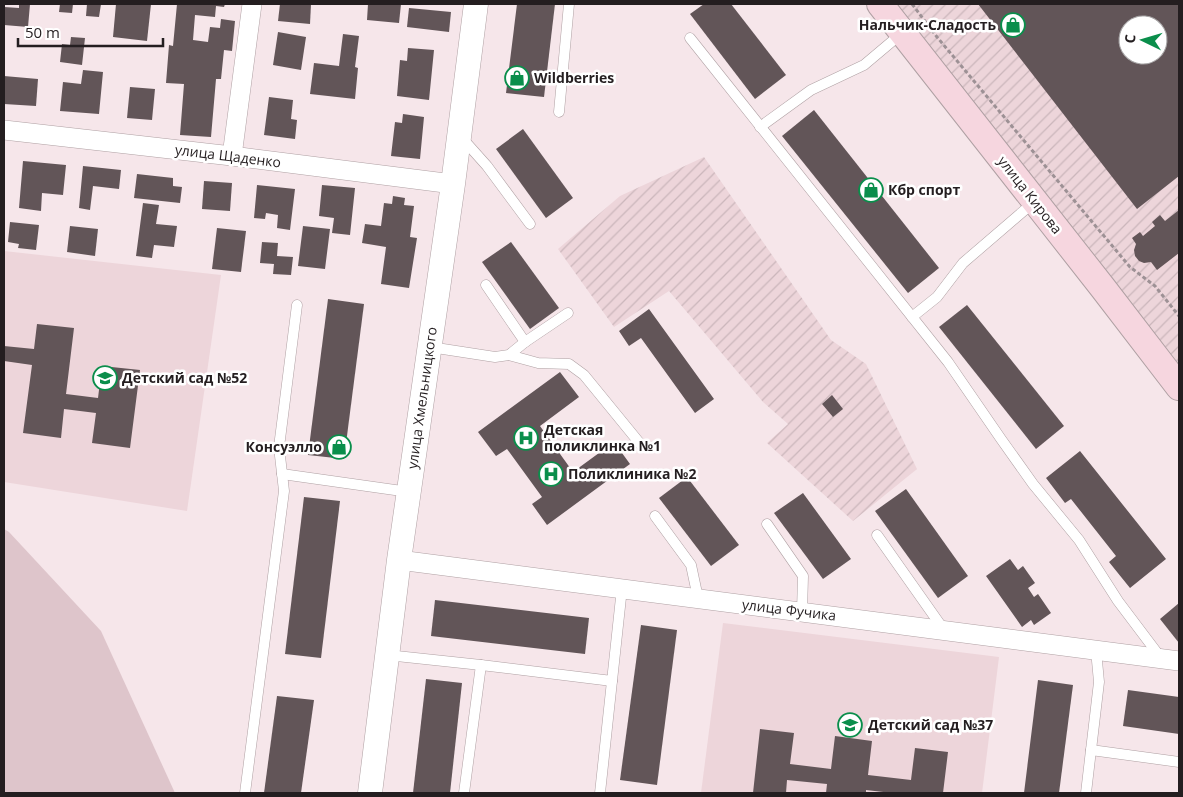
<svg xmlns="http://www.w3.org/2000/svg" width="1183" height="797" font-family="'Open Sans',sans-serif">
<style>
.built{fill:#edd5da}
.industrial{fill:url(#industrial-furrows);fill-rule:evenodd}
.grass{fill:#dec5cb}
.building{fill:#625558;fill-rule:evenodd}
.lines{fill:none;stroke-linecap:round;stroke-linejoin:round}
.service-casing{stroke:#afa0a3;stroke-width:11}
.minor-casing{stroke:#afa0a3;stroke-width:20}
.tertiary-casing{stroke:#afa0a3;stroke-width:25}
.secondary-casing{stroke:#afa0a3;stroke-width:28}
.path{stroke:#9d9195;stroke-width:3;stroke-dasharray:4 2.5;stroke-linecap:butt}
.service{stroke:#fff;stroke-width:10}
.minor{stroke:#fff;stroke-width:19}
.tertiary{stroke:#fff;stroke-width:24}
.secondary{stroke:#f6d6df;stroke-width:26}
.labels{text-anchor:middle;stroke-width:5;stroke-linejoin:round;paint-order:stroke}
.poi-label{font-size:14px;font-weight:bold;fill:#241e20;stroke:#fff;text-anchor:start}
.street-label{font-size:14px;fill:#241e20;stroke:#fff}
</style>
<defs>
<pattern id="industrial-furrows" width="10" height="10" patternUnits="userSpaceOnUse" patternTransform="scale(1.25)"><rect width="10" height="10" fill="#edd5da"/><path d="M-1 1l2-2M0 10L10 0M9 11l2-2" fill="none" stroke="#cbb6bb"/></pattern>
</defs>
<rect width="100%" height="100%" fill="#f6e6ea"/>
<g class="built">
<polygon points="4,251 221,275 187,511 4,482"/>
<polygon points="723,623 999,657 982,793 701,793"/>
</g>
<g class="industrial">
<path d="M880,4H1179V387ZM1128,25H1158V55H1128Z"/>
<polygon points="704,157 831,340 866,364 917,469 853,521 767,443 788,424 763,402 669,291 614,327 558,249 620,196"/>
</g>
<polygon class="grass" points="4,529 9,532 101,631 175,793 4,793"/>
<g class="building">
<polygon points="19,4 30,4 28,27 4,25 4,7 19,8"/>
<polygon points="60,4 73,4 72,13 59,12"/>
<polygon points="87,4 101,4 99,17 86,16"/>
<polygon points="116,4 151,4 147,41 113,37"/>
<polygon points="177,4 225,4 224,7 216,6 215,17 195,15 193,40 208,42 210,27 220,28 221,19 235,21 232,51 224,50 221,79 216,79 211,137 180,135 184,84 166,83 169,45 173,46"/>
<polygon points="280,4 311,4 310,24 278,21"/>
<polygon points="368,4 401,4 399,23 367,20"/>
<polygon points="517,4 555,4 544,97 506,93"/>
<polygon points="704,4 731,4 786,75 755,99 690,14"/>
<path d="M978,4H1179V176L1137,209ZM1128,25H1158V55H1128Z"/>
<polygon points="409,8 451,12 449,32 407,27"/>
<polygon points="278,32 306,37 301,70 273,65"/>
<polygon points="343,34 359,36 355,67 358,68 355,99 310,94 314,63 339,66"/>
<polygon points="71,37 85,38 82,65 60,62 62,44 70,45"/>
<polygon points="408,48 434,50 429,100 397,96 400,60 407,61"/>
<polygon points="83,70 103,72 99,114 60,111 63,82 81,84"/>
<polygon points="4,76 38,79 36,106 4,104"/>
<polygon points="130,87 155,89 152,120 127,118"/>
<polygon points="269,97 293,100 291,119 297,120 295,139 264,135"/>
<polygon points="814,110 939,268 908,293 782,136"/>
<polygon points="403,114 424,117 420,159 391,156 395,122 402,123"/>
<polygon points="523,129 573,198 546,218 496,149"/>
<polygon points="23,161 66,165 63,195 42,193 41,211 19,208"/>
<polygon points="83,166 121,170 119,189 93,186 90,210 79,208"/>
<polygon points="137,174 173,178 173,186 182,187 180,203 134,198"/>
<polygon points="204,181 232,183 230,211 202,209"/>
<polygon points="257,185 295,189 290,230 277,228 278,215 266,213 265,219 254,218"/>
<polygon points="322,185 355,188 350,235 332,233 334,218 319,216"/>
<polygon points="393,196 405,198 404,205 414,206 410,237 417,238 409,288 381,284 386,247 362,243 365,224 381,226 384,203 392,204"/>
<polygon points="143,203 159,205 156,224 177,226 174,247 154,245 152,258 136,256"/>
<polygon points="1179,210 1179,253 1157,270 1151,262 1144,263 1139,261 1135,256 1134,250 1136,244 1132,238 1140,232 1143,236 1155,226 1152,222 1160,215 1165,221"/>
<polygon points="10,222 39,225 36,250 18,248 19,244 8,242"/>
<polygon points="70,226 98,229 95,256 67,252"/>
<polygon points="303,226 330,229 325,269 298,266"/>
<polygon points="217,228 246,231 241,272 212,269"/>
<polygon points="262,242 278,243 277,256 293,257 291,275 273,274 274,264 260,263"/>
<polygon points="511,242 559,308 530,329 482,262"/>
<polygon points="328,299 364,304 344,459 308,455"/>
<polygon points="967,305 1064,426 1036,449 939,327"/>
<polygon points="649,309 714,399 695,413 641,338 629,346 619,331"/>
<polygon points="37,324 74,328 66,394 98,398 102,366 140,370 130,448 92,443 96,413 64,409 61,438 23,433 32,365 4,361 4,346 34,349"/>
<polygon points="560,372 579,397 540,426 573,472 614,442 630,464 547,525 532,504 542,497 507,449 496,456 478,432"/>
<polygon points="832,395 843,409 833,417 822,404"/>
<polygon points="1080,451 1166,559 1130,588 1109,562 1116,556 1071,499 1065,503 1046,478"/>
<polygon points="687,477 739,545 711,566 659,498"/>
<polygon points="906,489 968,576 938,598 875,511"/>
<polygon points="803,493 851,559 823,579 774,513"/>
<polygon points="304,497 340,501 321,658 285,654"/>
<polygon points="1010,559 1018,570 1023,566 1035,583 1028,588 1034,597 1038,594 1051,613 1034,625 1031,620 1022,627 986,576"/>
<polygon points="435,600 589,618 585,654 431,636"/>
<polygon points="1179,603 1179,643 1160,619"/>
<polygon points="641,625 677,630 657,785 620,780"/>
<polygon points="426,679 462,683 450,793 413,793"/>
<polygon points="1038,680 1073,685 1059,793 1024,793"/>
<polygon points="1128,690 1179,697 1179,734 1123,726"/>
<polygon points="277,696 314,700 301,793 264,793"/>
<polygon points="760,729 794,733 790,764 831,769 835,736 872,741 868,775 911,780 915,748 948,752 943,793 892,793 866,790 866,793 826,793 827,784 787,780 786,793 753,793"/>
</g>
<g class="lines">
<g class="service-casing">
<g id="service">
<polyline points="690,38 948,362 1001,439 1033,484 1079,540 1118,601 1161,658"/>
<polyline points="559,112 569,4"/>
<polyline points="760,127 811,90 864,65 902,33"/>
<polyline points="462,138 487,166 530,224"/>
<polyline points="912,317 937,297 963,263 1034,202"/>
<polyline points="525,342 568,313"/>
<polyline points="430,347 495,357 509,355 525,342 486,285"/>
<polyline points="509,355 538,363 569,364 584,375 642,446"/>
<polyline points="282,474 409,492"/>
<polyline points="655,516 691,565 698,598"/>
<polyline points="767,524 803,576 802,612"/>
<polyline points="877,535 944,630"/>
<polyline points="1096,650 1099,682 1091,750 1179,762"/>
<polyline points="387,655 481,665 464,793"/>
<polyline points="481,665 612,681 622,588"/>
<polyline points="245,793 284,491 279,447 297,305"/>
<polyline points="600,793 612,681"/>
<polyline points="1086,793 1091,750"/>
</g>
</g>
<g class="minor-casing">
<g id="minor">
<polyline points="4,130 232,156 453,184"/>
<polyline points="232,156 252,4"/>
<polyline points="399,560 1179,661"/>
</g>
</g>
<g class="tertiary-casing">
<polyline id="tertiary" points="370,793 399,560 453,184 476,4"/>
</g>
<g class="secondary-casing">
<polyline id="secondary" points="880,4 1103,288 1179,387"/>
</g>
<polyline class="path" points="912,4 937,37 1130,267 1155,286 1179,316"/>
<use href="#service" class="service"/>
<use href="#minor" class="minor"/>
<use href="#tertiary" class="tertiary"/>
<use href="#secondary" class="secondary"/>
</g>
<defs>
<g id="shop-ring" transform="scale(1.25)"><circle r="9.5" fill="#fff" stroke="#0a8e4b" stroke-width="1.5"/><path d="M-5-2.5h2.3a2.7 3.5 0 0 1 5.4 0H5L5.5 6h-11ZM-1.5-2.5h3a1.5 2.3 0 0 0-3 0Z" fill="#0a8e4b"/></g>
<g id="school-ring" transform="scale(1.25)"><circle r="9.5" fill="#fff" stroke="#0a8e4b" stroke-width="1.5"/><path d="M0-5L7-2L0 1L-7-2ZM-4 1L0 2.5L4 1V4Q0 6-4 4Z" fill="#0a8e4b"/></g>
<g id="hospital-ring" transform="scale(1.25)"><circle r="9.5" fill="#fff" stroke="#0a8e4b" stroke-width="1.5"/><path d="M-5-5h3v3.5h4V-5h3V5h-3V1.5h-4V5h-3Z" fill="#0a8e4b"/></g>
</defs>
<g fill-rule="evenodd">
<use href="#shop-ring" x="1013" y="25"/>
<use href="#shop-ring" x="517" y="78"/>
<use href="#shop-ring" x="871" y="190"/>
<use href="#school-ring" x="105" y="378"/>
<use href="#hospital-ring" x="526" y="438"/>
<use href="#shop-ring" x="339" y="447"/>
<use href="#hospital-ring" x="551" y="474"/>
<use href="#school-ring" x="850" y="725"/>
</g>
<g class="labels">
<g class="poi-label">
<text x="996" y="30" text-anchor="end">Нальчик-Сладость</text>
<text x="534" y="83">Wildberries</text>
<text x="888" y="195">Кбр спорт</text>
<text x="122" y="383">Детский сад №52</text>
<text x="544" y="435">Детская<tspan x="544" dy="16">поликлинка №1</tspan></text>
<text x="322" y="452" text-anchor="end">Консуэлло</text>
<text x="568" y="479">Поликлиника №2</text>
<text x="868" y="730">Детский сад №37</text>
</g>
<g class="street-label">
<text transform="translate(228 156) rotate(7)" y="5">улица Щаденко</text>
<text transform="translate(1030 195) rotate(52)" y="5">улица Кирова</text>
<text transform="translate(422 398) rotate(-82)" y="5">улица Хмельницкого</text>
<text transform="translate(789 610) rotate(7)" y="5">улица Фучика</text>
</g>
</g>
<rect width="1183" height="797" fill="none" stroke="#241e20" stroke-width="10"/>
<g transform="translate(1143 40) rotate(275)"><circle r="24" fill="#ffffff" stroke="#a7a5a6"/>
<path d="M0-4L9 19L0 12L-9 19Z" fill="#0a8e4b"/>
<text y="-8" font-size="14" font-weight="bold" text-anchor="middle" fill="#241e20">С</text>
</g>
<path d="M18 38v8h145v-8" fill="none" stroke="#241e20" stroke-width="2.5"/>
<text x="25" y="38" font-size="15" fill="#241e20" stroke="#ffffff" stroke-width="4" paint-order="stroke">50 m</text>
</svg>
